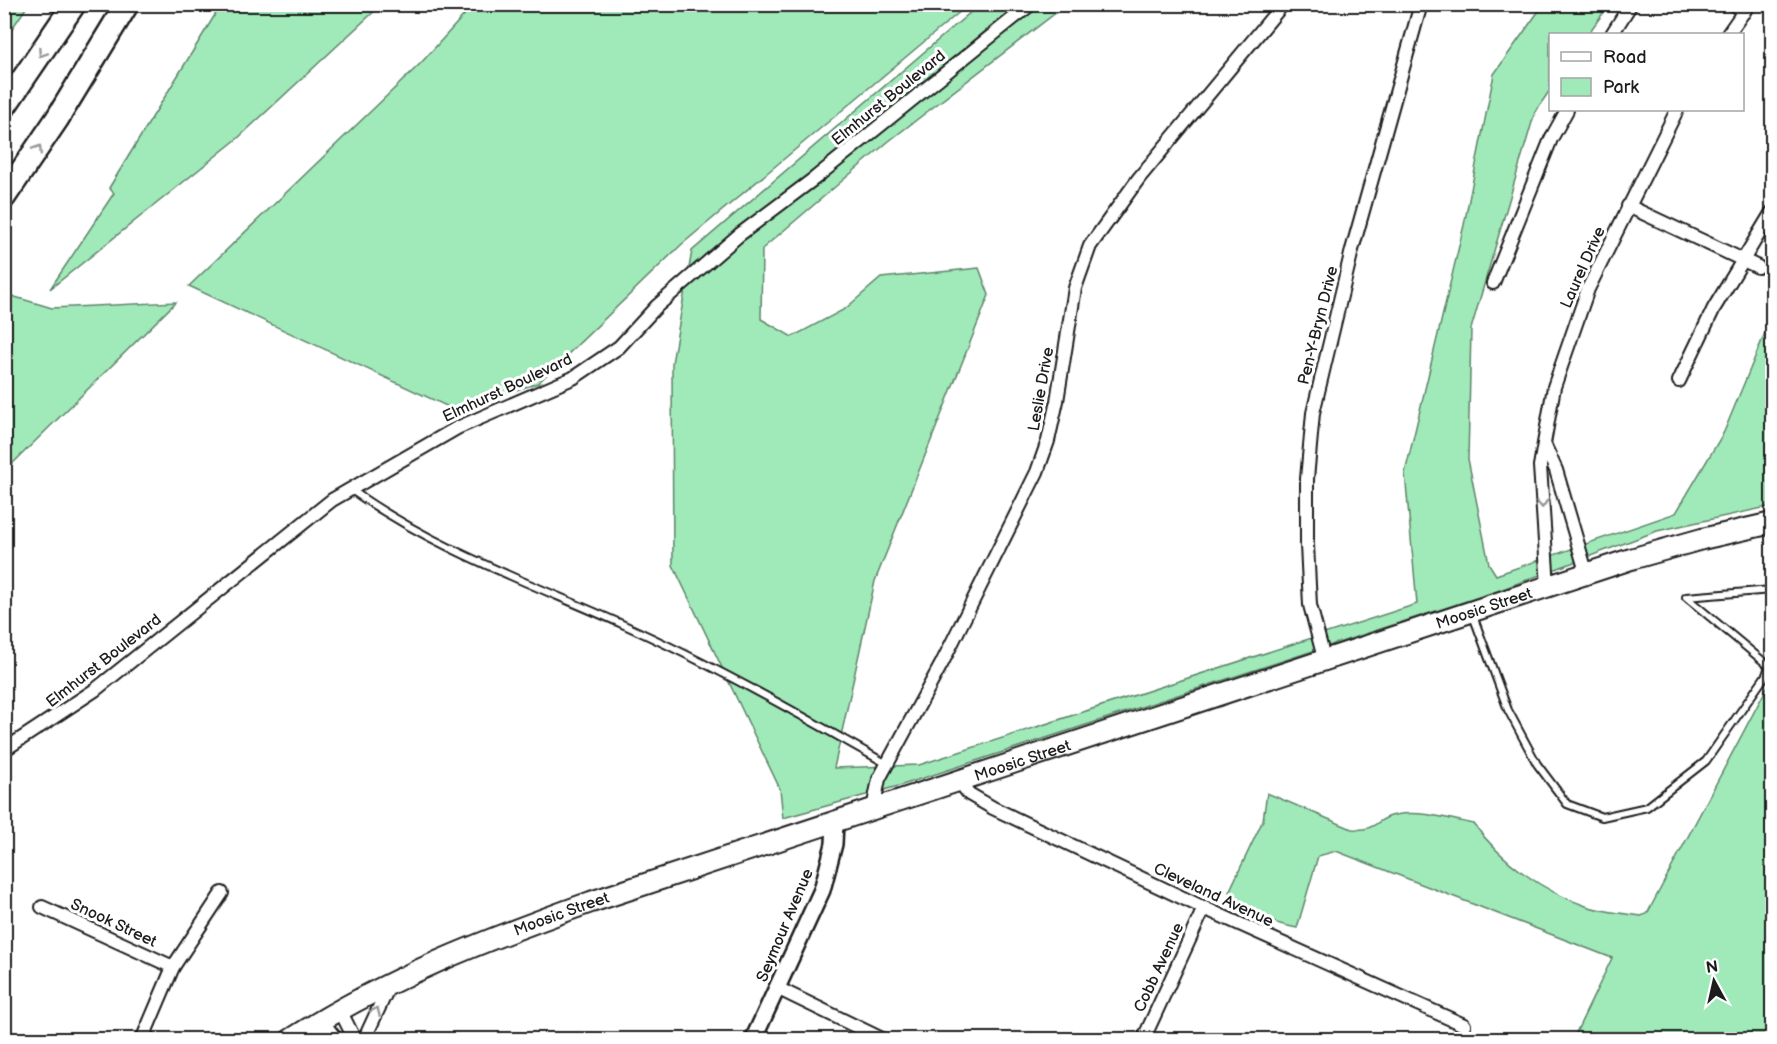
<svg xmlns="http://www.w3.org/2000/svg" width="1777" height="1044" font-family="'Balsamiq Sans',sans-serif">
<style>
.green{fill:#a0eab9;stroke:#5e836a;stroke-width:1.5}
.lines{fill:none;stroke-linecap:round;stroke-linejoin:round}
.service-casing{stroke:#1c1c1c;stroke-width:10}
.minor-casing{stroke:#1c1c1c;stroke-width:16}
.tertiary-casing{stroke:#1c1c1c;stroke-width:20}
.primary-casing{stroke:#1c1c1c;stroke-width:24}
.motorway-casing{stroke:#1c1c1c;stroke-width:27}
.service{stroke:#fff;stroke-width:6}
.minor{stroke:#fff;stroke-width:12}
.tertiary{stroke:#fff;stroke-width:15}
.primary{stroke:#fff;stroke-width:20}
.motorway{stroke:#fff;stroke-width:22}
.oneway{stroke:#999}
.labels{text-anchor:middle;stroke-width:6;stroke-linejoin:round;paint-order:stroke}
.street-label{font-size:16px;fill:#1c1c1c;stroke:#fff}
</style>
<rect width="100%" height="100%" fill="#fff"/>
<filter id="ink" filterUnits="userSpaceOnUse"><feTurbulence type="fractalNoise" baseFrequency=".0167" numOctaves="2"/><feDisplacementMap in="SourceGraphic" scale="12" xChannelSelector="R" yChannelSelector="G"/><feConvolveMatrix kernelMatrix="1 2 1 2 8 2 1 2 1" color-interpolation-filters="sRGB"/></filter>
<g filter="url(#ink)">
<g class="green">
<polygon points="5,4 28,5 5,39 4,5"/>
<polygon points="474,4 968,4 968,5 681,245 538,383 455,410 189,286 421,63"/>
<polygon points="221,5 381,5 237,139 50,289 114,193 109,188"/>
<polygon points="979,5 1066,5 889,141 762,249 761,319 792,337 845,309 881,278 979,268 989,295 875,581 834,768 919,765 1417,604 1405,473 1464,225 1494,74 1543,5 1609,5 1588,34 1550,34 1550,90 1535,112 1471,329 1468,459 1489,564 1496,575 1676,513 1724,432 1772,316 1772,506 1657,531 1497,591 902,785 783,818 780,789 673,565 672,363 692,251"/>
<polygon points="5,294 52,308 176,302 5,471"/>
<path d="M1772,678V1039H1573L1612,958L1336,851L1318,856L1297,928C1276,924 1238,912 1229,892L1263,820L1267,793L1352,829C1377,832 1376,818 1395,815C1421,810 1449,819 1474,824C1501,861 1542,891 1586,906C1603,912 1623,913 1641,916L1647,914Z"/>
</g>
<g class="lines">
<g class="service-casing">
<g id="service">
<path d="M350,489C432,548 530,583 622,624C713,665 801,715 887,764"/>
<polyline points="1472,613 1508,710 1537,764 1567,804 1602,817 1647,807 1706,761 1766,675 1772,657"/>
<polyline points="1769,666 1686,597 1772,590"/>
</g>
</g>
<g class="minor-casing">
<g id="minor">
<polyline points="1733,4 1744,12"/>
<polyline points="1612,34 1631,4"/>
<polyline points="1728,34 1749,4"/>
<polyline points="1628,206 1758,267"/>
<polyline points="1493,283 1551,139 1567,110"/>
<polyline points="1679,381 1714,308 1772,212"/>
<polyline points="1545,446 1556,470 1587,575"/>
<polyline points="1548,587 1540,466 1554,387 1588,289 1677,110"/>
<polyline points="1325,662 1310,605 1307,545 1307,479 1313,413 1352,250 1421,4"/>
<polyline points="4,750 95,690 332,500 457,428 573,378 619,347 657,306 739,235 815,178 1031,4"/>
<polyline points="959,781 969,794 993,808 1204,908 1464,1025"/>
<polyline points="873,809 879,779 942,663 1037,472 1048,441 1057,401 1075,288 1090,246 1139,178 1283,4"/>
<polyline points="42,907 173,967"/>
<polyline points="777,988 884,1040"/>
<polyline points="340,1010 355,1040"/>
<polyline points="321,1020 337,1040"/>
<polyline points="142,1040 173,967 222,893"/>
<polyline points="364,1040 389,986"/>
<polyline points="1143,1040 1204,908"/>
</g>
</g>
<g class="tertiary-casing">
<polyline id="tertiary" points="753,1040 822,890 834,844 835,822"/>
</g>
<g class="primary-casing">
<g id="primary">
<path id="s1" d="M290,1040C384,979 487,939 591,902L1631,559L1702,539L1772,523"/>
</g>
</g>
<g class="motorway-casing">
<g id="motorway">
<polyline points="4,107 74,4"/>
<polyline points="4,197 57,119 127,4"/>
</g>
</g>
<use href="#service" class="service"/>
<use href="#minor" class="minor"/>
<use href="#tertiary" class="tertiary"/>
<use href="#primary" class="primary"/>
<use href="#motorway" class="motorway"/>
</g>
<defs><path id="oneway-chevron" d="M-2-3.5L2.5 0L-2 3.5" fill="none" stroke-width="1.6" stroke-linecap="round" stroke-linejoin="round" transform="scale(1.5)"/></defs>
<g class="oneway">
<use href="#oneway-chevron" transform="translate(42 53) rotate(124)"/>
<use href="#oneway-chevron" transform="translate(38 149) rotate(-57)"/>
<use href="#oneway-chevron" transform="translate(1542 504) rotate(87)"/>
<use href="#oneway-chevron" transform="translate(376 1011) rotate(-65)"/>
</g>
</g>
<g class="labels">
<g class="street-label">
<text transform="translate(888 97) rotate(-39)" y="6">Elmhurst Boulevard</text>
<text transform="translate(1582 267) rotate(-66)" y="6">Laurel Drive</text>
<text transform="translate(1317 325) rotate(-76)" y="6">Pen-Y-Bryn Drive</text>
<text transform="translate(507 387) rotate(-25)" y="6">Elmhurst Boulevard</text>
<text transform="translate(1040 389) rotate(-80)" y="6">Leslie Drive</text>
<text dy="6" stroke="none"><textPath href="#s1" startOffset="1272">Moosic Street</textPath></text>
<text transform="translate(103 660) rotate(-38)" y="6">Elmhurst Boulevard</text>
<text dy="6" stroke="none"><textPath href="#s1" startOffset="786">Moosic Street</textPath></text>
<text transform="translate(1214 894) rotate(25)" y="6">Cleveland Avenue</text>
<text dy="6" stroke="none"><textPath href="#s1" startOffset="300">Moosic Street</textPath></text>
<text transform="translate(114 922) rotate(25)" y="6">Snook Street</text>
<text transform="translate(784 925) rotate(-67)" y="6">Seymour Avenue</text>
<text transform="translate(1158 967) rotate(-65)" y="6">Cobb Avenue</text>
</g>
</g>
<rect width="1777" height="1044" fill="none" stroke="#fff" stroke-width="24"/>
<rect x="12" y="12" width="1753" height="1020" fill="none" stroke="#1c1c1c" stroke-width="2" filter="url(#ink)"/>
<rect x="1549" y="33" width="195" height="78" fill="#ffffff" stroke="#a4a4a4" stroke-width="1.5"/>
<rect x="1561" y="52" width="30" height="9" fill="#ffffff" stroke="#a4a4a4" stroke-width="1.5"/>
<text x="1603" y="63" font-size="18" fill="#1c1c1c">Road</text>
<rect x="1561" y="78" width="30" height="18" fill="#a0eab9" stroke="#a4a4a4" stroke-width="1.5"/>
<text x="1603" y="93" font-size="18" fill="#1c1c1c">Park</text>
<g transform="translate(1714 981) rotate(352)" stroke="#ffffff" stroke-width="4.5" paint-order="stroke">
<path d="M0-4.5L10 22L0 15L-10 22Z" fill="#1c1c1c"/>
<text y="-9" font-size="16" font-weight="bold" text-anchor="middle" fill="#1c1c1c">N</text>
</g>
</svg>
